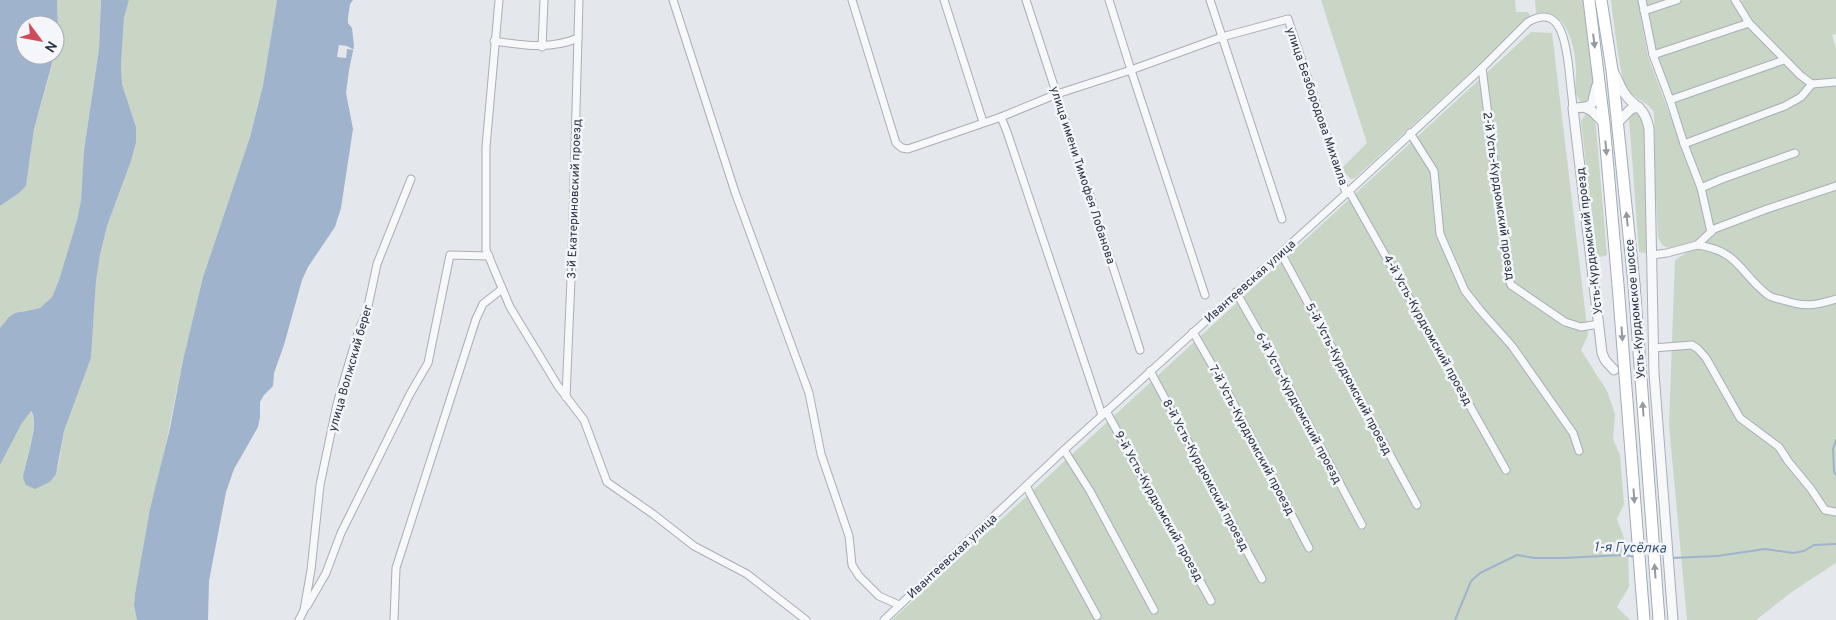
<svg xmlns="http://www.w3.org/2000/svg" width="1836" height="620" font-family="Overpass,sans-serif">
<style>
.green{fill:#c9d6c5}
.water{fill:#9fb4cc}
.pier{fill:#e4e7ec}
.lines{fill:none;stroke-linecap:round;stroke-linejoin:round}
.stream{stroke:#9fb4cc;stroke-width:2}
.minor-casing{stroke:#a9aeb7;stroke-width:9}
.tertiary-casing{stroke:#a9aeb7;stroke-width:11}
.primary-casing{stroke:#a3abb8;stroke-width:13}
.minor{stroke:#f7f8fa;stroke-width:7}
.tertiary{stroke:#f7f8fa;stroke-width:9}
.primary{stroke:#fff;stroke-width:11}
.primary-bridge-casing{stroke:#a3abb8;stroke-width:13;stroke-linecap:butt}
.primary-bridge{stroke:#fff;stroke-width:11}
.oneway{fill:#959aa2}
.labels{text-anchor:middle;stroke-width:5;stroke-linejoin:round;paint-order:stroke}
.street-label{font-size:12px;fill:#2b3445;stroke:#f4f6f9}
.water-label{font-size:14px;font-style:italic;fill:#34527a;stroke:#f4f6f9}
</style>
<rect width="100%" height="100%" fill="#e4e7ec"/>
<g class="green">
<polygon points="57,0 101,0 99,49 84,150 81,200 77,220 59,280 52,297 40,308 22,311 0,328 0,206 19,193 26,186 34,129 55,55 58,28"/>
<path d="M129,0H277L263,85L250,137L203,277L183,360L135,594L134,606L137,620H0V465L22,423L30,411C39,421 27,458 24,471L54,479L59,463L64,431L91,358L96,281L100,255L107,226L131,161L136,127L122,84L121,65L124,18Z"/>
<polygon points="1321,0 1515,0 1516,12 1528,12 1531,17 1355,178 1351,179 1341,169 1367,143"/>
<path d="M1535,0H1585L1594,81L1589,102H1581C1572,92 1577,81 1576,68C1575,45 1566,7 1536,13Z"/>
<path d="M1611,0H1638L1648,57L1698,189L1707,227C1702,244 1683,244 1668,248L1662,245L1658,237L1655,180L1654,112C1647,101 1635,99 1627,89C1620,79 1613,16 1611,0Z"/>
<polygon points="1645,0 1732,0 1748,26 1752,22 1741,4 1742,0 1836,0 1836,34 1832,35 1836,49 1836,79 1817,80 1836,85 1836,563 1793,591 1756,620 1687,620 1669,425 1675,260 1716,233 1656,50"/>
<polygon points="1531,32 1552,33 1588,335 1581,350 1607,391 1615,414 1613,439 1620,455 1624,504 1617,519 1628,549 1629,587 1617,607 1630,620 892,620"/>
<polygon points="1637,111 1640,113 1645,128 1649,254 1639,252 1629,117 1631,113"/>
<polygon points="1588,113 1593,115 1596,127 1607,255 1597,258 1581,121 1585,115"/>
</g>
<g class="water">
<polygon points="0,0 57,0 58,28 55,48 55,25 25,25 25,55 54,55 53,60 34,129 26,186 19,193 0,206"/>
<path d="M101,0H129L124,18L121,65L122,84L136,127V142L131,161L107,226L100,255L96,281L91,358L64,431L56,474C52,483 43,485 35,489L26,485L23,478C25,462 40,423 31,411L22,423L0,465V328L9,317L15,313L40,308L52,297L59,280L77,220L81,200L84,150L99,49Z"/>
<polygon points="277,0 353,0 350,4 348,18 348,23 352,28 354,46 349,70 346,93 353,129 341,208 335,227 308,267 302,280 284,345 274,373 273,386 264,395 260,402 260,417 258,427 234,469 226,492 209,581 208,620 137,620 134,606 135,594 150,509 170,428 183,360 203,277 250,137 263,85"/>
</g>
<polygon class="pier" points="339,45 347,46 354,50 347,49 346,58 337,57"/>
<g class="lines">
<g class="stream">
<polyline points="1836,440 1833,449 1834,472 1836,475"/>
<polyline points="1671,558 1717,556 1765,549 1793,553 1804,551 1814,545 1836,544"/>
<polyline points="1455,620 1471,581 1480,573 1517,555 1535,558 1563,558 1623,555 1636,557"/>
</g>
<g class="minor-casing">
<g id="minor">
<polyline points="499,0 486,147 486,250 510,307 558,386 584,420 607,482 653,514 694,546 747,574 806,620"/>
<polyline points="673,0 735,192 809,393 821,454 849,536 852,565 859,576 879,596 899,605"/>
<polyline points="852,0 896,143 902,148 908,149 1001,117 1057,94 1131,70 1109,0"/>
<polyline points="944,0 983,122"/>
<polyline points="1026,0 1140,350"/>
<polyline points="1210,0 1282,219"/>
<polyline points="1642,0 1653,55 1670,100 1684,144 1701,188 1711,232"/>
<polyline points="1735,0 1749,23 1800,75 1812,84 1836,82"/>
<polyline points="1644,11 1677,0"/>
<path d="M494,41C523,45 550,50 578,38"/>
<polyline points="542,47 544,0"/>
<polyline points="1653,55 1749,23"/>
<polyline points="1482,68 1509,279 1511,285 1565,322 1581,327 1599,324"/>
<polyline points="1670,100 1784,60"/>
<polyline points="1001,117 1007,132 1102,415"/>
<polyline points="1410,133 1434,171 1440,234 1465,291 1480,310 1512,346 1573,433 1579,451"/>
<polyline points="1684,144 1785,106 1801,97 1812,84"/>
<polyline points="1701,188 1722,179 1795,153"/>
<polyline points="1349,191 1506,470"/>
<path d="M1697,245C1740,251 1739,273 1768,295C1772,298 1778,299 1783,300C1804,307 1814,306 1836,299"/>
<polyline points="1281,253 1417,505"/>
<polyline points="1652,255 1667,253 1697,245 1714,229 1767,209 1836,186"/>
<polyline points="1236,292 1265,343 1362,525"/>
<polyline points="1205,295 1131,70 1222,37 1288,19 1346,193"/>
<polyline points="1193,332 1227,391 1309,548"/>
<polyline points="1653,348 1692,345 1698,349 1706,358 1740,418 1779,447 1788,461 1811,489 1825,510 1836,512"/>
<polyline points="1150,371 1262,579"/>
<polyline points="566,397 572,255 579,0"/>
<polyline points="1106,411 1211,601"/>
<polyline points="1064,450 1090,491 1154,610"/>
<polyline points="1026,486 1097,616"/>
<polyline points="307,606 326,573 341,533 410,394 428,363 450,255 489,256"/>
<polyline points="299,620 304,610 311,570 320,485 337,404 359,329 367,311 377,264 411,179"/>
<polyline points="394,620 396,568 476,319 483,304 502,289"/>
<path d="M884,620L1064,450L1349,191L1482,68L1528,22C1562,2 1566,46 1569,69C1570,82 1572,95 1573,108"/>
</g>
</g>
<g class="tertiary-casing">
<g id="tertiary">
<path d="M1612,70C1617,76 1618,82 1622,89C1631,108 1644,102 1649,129L1654,373L1673,620"/>
<path d="M1597,85C1590,104 1599,107 1573,108L1602,353L1605,360L1614,370"/>
<polyline points="1586,108 1592,111 1604,123"/>
<polyline points="1617,123 1631,109 1639,107"/>
</g>
</g>
<g class="primary-casing">
<g id="primary">
<polyline points="1589,0 1604,123 1618,285"/>
<polyline points="1601,0 1612,70 1634,284"/>
</g>
</g>
<use href="#minor" class="minor"/>
<use href="#tertiary" class="tertiary"/>
<use href="#primary" class="primary"/>
<g class="primary-bridge-casing">
<g id="primary-bridge">
<polyline points="1634,284 1659,620"/>
<polyline points="1618,285 1644,620"/>
</g>
</g>
<use href="#primary-bridge" class="primary-bridge"/>
</g>
<defs><path id="oneway-solid" d="M-6-.8H1V-3.2L6.5 0L1 3.2V.8H-6Z" transform="scale(1.25)"/></defs>
<g class="oneway">
<use href="#oneway-solid" transform="translate(1594 41) rotate(83)"/>
<use href="#oneway-solid" transform="translate(1606 148) rotate(85)"/>
<use href="#oneway-solid" transform="translate(1627 219) rotate(-96)"/>
<use href="#oneway-solid" transform="translate(1622 334) rotate(86)"/>
<use href="#oneway-solid" transform="translate(1643 409) rotate(-94)"/>
<use href="#oneway-solid" transform="translate(1634 496) rotate(86)"/>
<use href="#oneway-solid" transform="translate(1655 571) rotate(-94)"/>
</g>
<g class="labels">
<g class="street-label">
<text transform="translate(1317 106) rotate(71)" y="4">улица Безбородова Михаила</text>
<text transform="translate(1083 175) rotate(72)" y="4">улица имени Тимофея Лобанова</text>
<text transform="translate(1499 196) rotate(82)" y="4">2-й Усть-Курдюмский проезд</text>
<text transform="translate(574 199) rotate(-88)" y="4">3-й Екатериновский проезд</text>
<text transform="translate(1589 241) rotate(-97)" y="4">Усть-Курдюмский проезд</text>
<text transform="translate(1250 281) rotate(-42)" y="4">Ивантеевская улица</text>
<text transform="translate(1635 309) rotate(-95)" y="4">Усть-Курдюмское шоссе</text>
<text transform="translate(1428 330) rotate(61)" y="4">4-й Усть-Курдюмский проезд</text>
<text transform="translate(350 368) rotate(-74)" y="4">улица Волжский берег</text>
<text transform="translate(1349 379) rotate(62)" y="4">5-й Усть-Курдюмский проезд</text>
<text transform="translate(1299 408) rotate(62)" y="4">6-й Усть-Курдюмский проезд</text>
<text transform="translate(1252 440) rotate(62)" y="4">7-й Усть-Курдюмский проезд</text>
<text transform="translate(1206 475) rotate(62)" y="4">8-й Усть-Курдюмский проезд</text>
<text transform="translate(1159 506) rotate(61)" y="4">9-й Усть-Курдюмский проезд</text>
<text transform="translate(952 556) rotate(-43)" y="4">Ивантеевская улица</text>
</g>
<g class="water-label">
<text transform="translate(1630 547) rotate(1)" y="5">1-я Гусёлка</text>
</g>
</g>
<g transform="translate(40 40) rotate(122)"><circle r="24" fill="#f4f6f9" stroke="#a4a8b1"/>
<path d="M0-4L9 19L0 12L-9 19Z" fill="#d1495b"/>
<text y="-8" font-size="14" font-weight="bold" text-anchor="middle" fill="#2b3445">N</text>
</g>
</svg>
